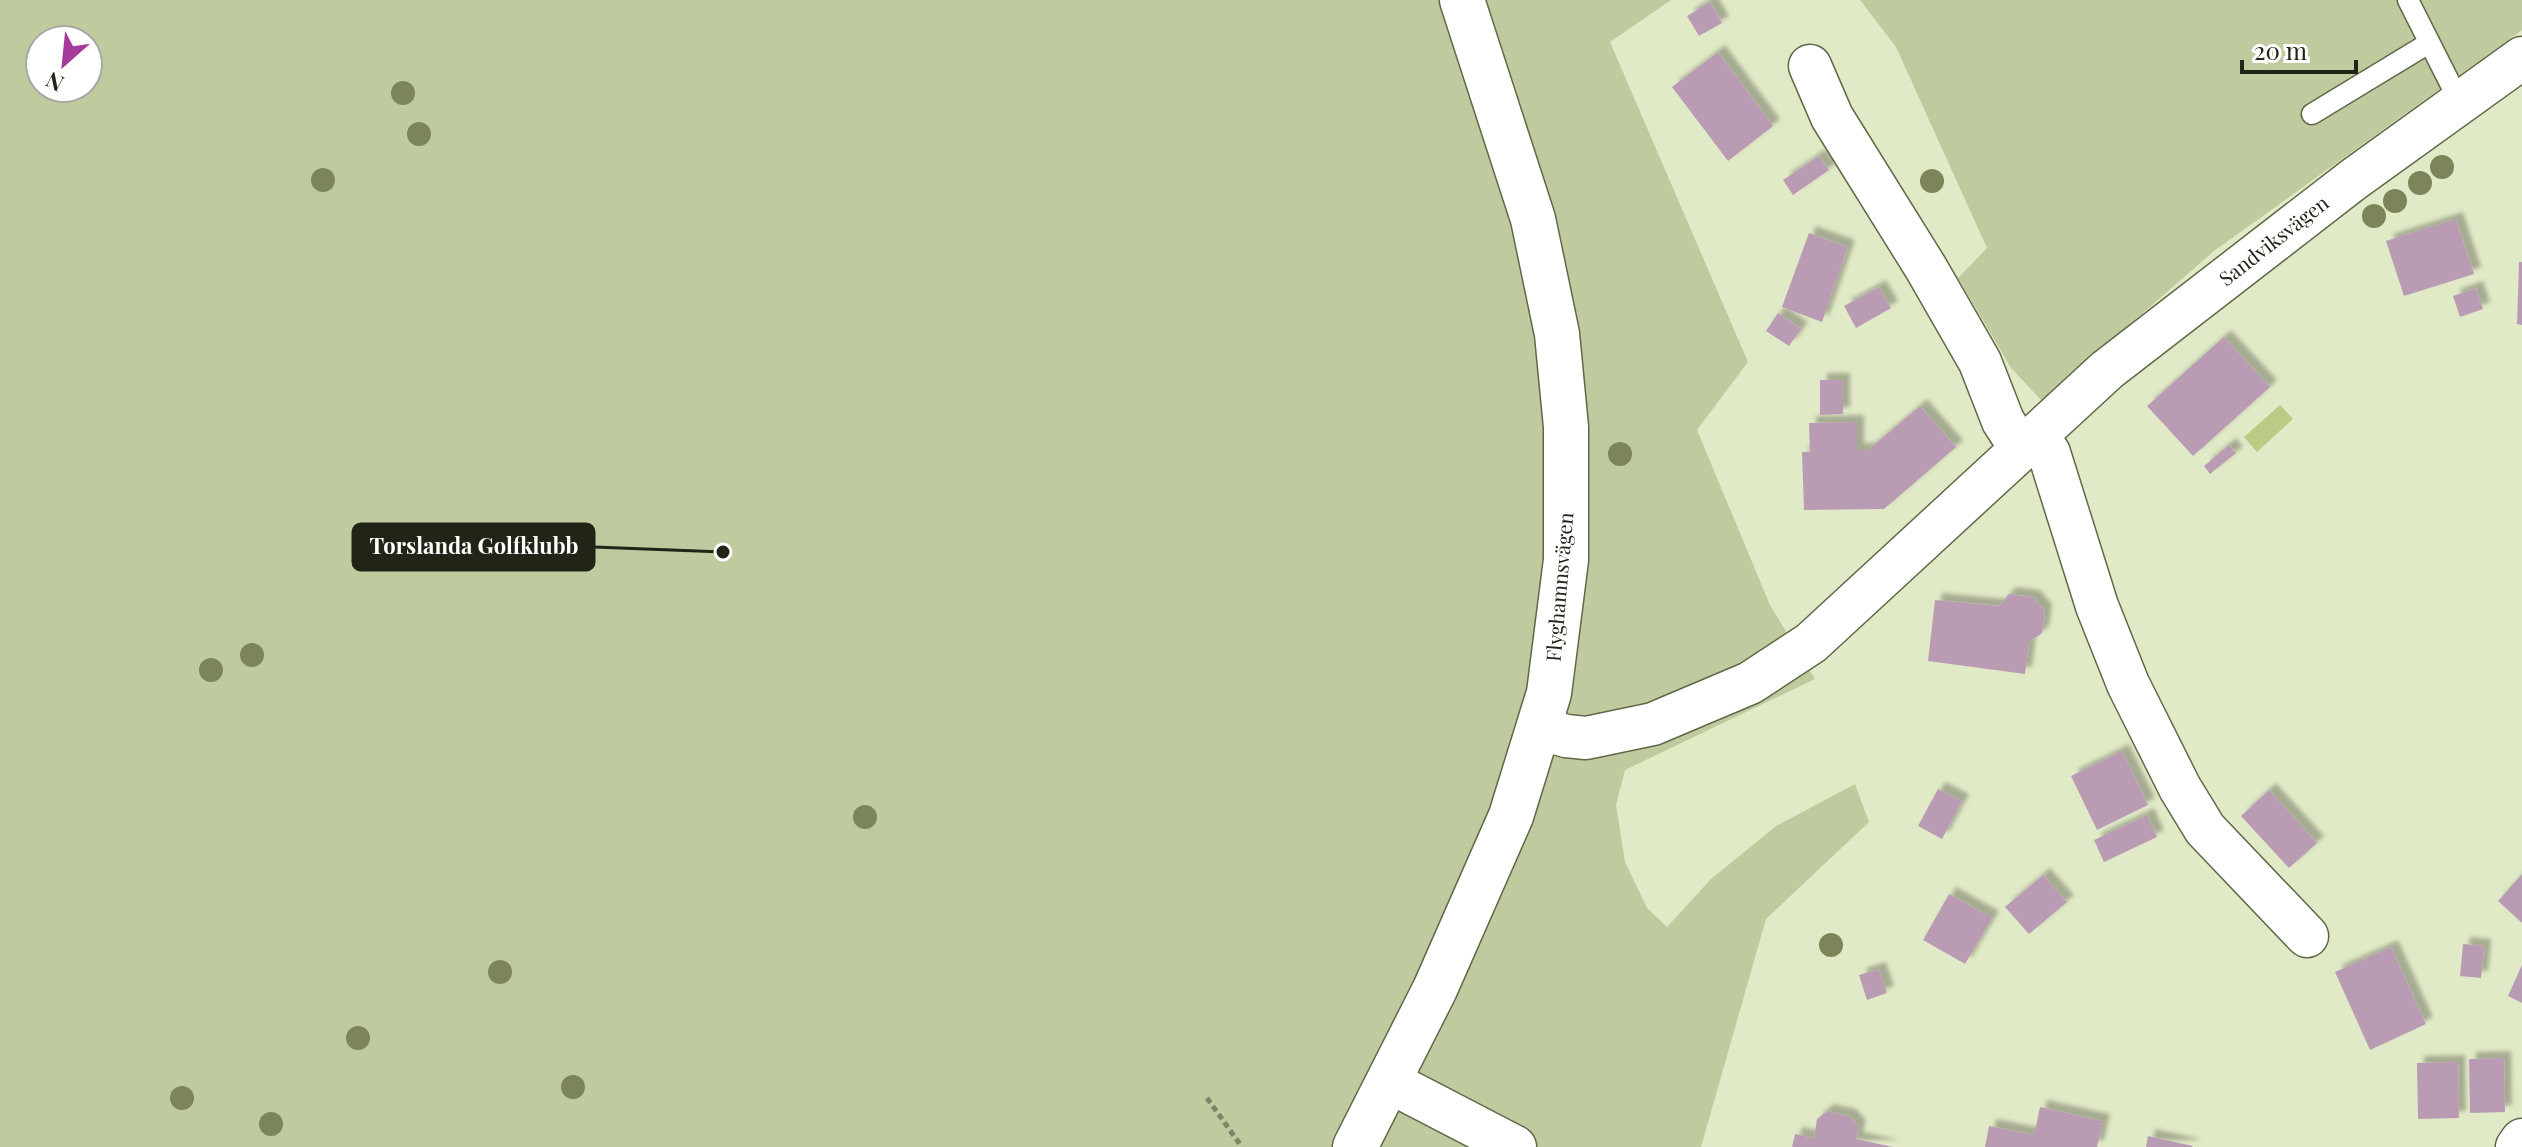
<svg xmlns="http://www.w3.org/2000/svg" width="2522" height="1147" font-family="'Playfair Display',serif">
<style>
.green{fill:#bfcb9e;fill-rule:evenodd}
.water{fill:#bacb86}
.building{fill:#b99cb4;filter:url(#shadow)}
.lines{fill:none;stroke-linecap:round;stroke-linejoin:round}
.lane-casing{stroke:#606848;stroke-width:23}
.street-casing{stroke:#606848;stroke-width:45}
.secondary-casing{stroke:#606848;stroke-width:47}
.path{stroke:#7d846b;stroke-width:5;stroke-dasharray:6 4;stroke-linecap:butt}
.lane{stroke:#fff;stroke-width:20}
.street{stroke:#fff;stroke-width:42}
.secondary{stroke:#fff;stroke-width:44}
.tree{fill:#7c8559}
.labels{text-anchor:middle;stroke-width:6;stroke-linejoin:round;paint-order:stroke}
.street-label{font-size:20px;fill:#212517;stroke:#fff}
.leader{fill:none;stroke:#212517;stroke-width:3}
.callout-dot{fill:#212517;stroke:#fff;stroke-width:3}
.callout{fill:#212517;stroke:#212517;stroke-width:3}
.callout-label{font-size:22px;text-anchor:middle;font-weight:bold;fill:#fff}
</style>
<defs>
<filter id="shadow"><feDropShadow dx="7" dy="-7" stdDeviation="2" flood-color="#0004"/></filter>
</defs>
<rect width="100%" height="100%" fill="#e1eac6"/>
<g class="green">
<path d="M0,0H1671L1610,42L1748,362L1697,430L1770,605L1815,679L1625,770L1616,805L1625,862L1647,908L1667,927L1711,879L1776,826L1855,784L1869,822L1766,919L1701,1147H0ZM40,40H88V88H40Z"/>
<polygon points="1860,0 2522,0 2522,30 2214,251 2042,401 2011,368 1958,278 1987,248 1896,47"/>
</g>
<polygon class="water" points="2280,405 2293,419 2257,452 2244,437"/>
<g class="building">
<polygon points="1710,2 1722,23 1699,36 1687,16"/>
<polygon points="1718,52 1773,126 1728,161 1672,87"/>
<polygon points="1819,156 1829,170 1793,195 1783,180"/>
<polygon points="2456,219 2474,274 2404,296 2386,241"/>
<polygon points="1809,233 1848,247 1822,322 1782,307"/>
<polygon points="2519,262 2522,262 2522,325 2517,324"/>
<polygon points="1879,287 1891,308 1856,328 1844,306"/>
<polygon points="2476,288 2483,309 2460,317 2453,296"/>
<polygon points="1778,313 1801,329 1789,346 1766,331"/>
<polygon points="2224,337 2270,387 2193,456 2147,406"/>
<polygon points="1820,380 1843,380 1843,414 1820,415"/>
<polygon points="1920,406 1956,447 1884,509 1804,510 1802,452 1810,452 1809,423 1857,422 1857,450 1868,450"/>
<polygon points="2229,445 2236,453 2210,474 2204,466"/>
<polygon points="2009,594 2033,597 2045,611 2042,633 2029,642 2025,674 1928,661 1935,600 1999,606"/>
<polygon points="2122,751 2148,805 2097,830 2071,776"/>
<polygon points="1938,789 1962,801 1942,839 1918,826"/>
<polygon points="2269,790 2317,843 2289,868 2241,816"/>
<polygon points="2147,815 2157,837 2104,862 2094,840"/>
<polygon points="2522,874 2522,923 2498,901"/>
<polygon points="2043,875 2067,902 2029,934 2005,907"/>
<polygon points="1949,894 1992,918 1965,964 1923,940"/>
<polygon points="2463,944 2484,946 2481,978 2460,976"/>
<polygon points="2391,947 2426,1024 2370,1050 2335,972"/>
<polygon points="2522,965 2522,1003 2508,996"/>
<polygon points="1879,969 1887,993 1867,1000 1859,975"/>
<polygon points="2504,1058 2505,1112 2470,1113 2469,1059"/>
<polygon points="2458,1062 2459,1118 2418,1119 2417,1063"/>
<polygon points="2040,1107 2103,1121 2097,1147 1985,1147 1989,1126 2034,1135"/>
<polygon points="1827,1111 1849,1116 1859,1127 1856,1139 1893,1147 1792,1147 1795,1134 1814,1138 1817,1119"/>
<polygon points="2148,1136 2193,1146 2192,1147 2146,1147"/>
</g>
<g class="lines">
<g class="lane-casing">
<g id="lane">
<polyline points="2408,0 2460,103"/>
<polyline points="2312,114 2429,43"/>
</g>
</g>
<g class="street-casing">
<g id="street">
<polyline points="1810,66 1832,117 1926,268 1980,362 2003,421 2021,449"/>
<polyline points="2036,435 2049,453 2097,606 2128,684 2180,788 2205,829 2307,936"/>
<polyline points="1539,728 1566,736 1586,738 1653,724 1750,683 1811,643 2107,370 2354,179 2522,58"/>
<polyline points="1388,1081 1515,1147"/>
<polyline points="2517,1147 2522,1140"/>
</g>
</g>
<g class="secondary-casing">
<polyline id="secondary" points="1355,1147 1435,989 1511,816 1549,693 1566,560 1566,427 1557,334 1533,219 1462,0"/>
</g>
<polyline class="path" points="1207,1098 1242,1147"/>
<use href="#lane" class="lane"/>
<use href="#street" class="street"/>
<use href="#secondary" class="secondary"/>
</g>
<g class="tree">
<circle cx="403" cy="93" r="12"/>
<circle cx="419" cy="134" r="12"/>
<circle cx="2442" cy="167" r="12"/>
<circle cx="323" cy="180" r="12"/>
<circle cx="1932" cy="181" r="12"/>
<circle cx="2420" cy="183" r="12"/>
<circle cx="2395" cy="201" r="12"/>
<circle cx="2374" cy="216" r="12"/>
<circle cx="1620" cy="454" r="12"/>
<circle cx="423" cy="558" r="12"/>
<circle cx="252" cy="655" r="12"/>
<circle cx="211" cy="670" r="12"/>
<circle cx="865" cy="817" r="12"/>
<circle cx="1831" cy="945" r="12"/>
<circle cx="500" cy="972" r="12"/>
<circle cx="358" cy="1038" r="12"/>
<circle cx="573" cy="1087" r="12"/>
<circle cx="182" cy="1098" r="12"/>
<circle cx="271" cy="1124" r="12"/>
</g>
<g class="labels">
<g class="street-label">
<text transform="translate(2274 241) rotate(-38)" y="7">Sandviksvägen</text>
<text transform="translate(1560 587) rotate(-85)" y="7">Flyghamnsvägen</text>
</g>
</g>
<path class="leader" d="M723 552L594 547"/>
<circle class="callout-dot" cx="723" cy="552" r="8"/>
<rect class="callout" x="353" y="524" width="241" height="46" rx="8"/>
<g class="callout-label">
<text x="474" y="554">Torslanda Golfklubb</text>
</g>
<g transform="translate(64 64) rotate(207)"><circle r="38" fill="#ffffff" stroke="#a6a8a2" stroke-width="2"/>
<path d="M0-6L14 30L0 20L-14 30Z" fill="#a53a9b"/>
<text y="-12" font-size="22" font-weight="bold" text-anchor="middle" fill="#212517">N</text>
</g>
<path d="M2242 60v12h114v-12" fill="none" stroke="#212517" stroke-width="4"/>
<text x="2254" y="60" font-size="24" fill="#212517" stroke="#ffffff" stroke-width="6" paint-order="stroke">20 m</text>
</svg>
